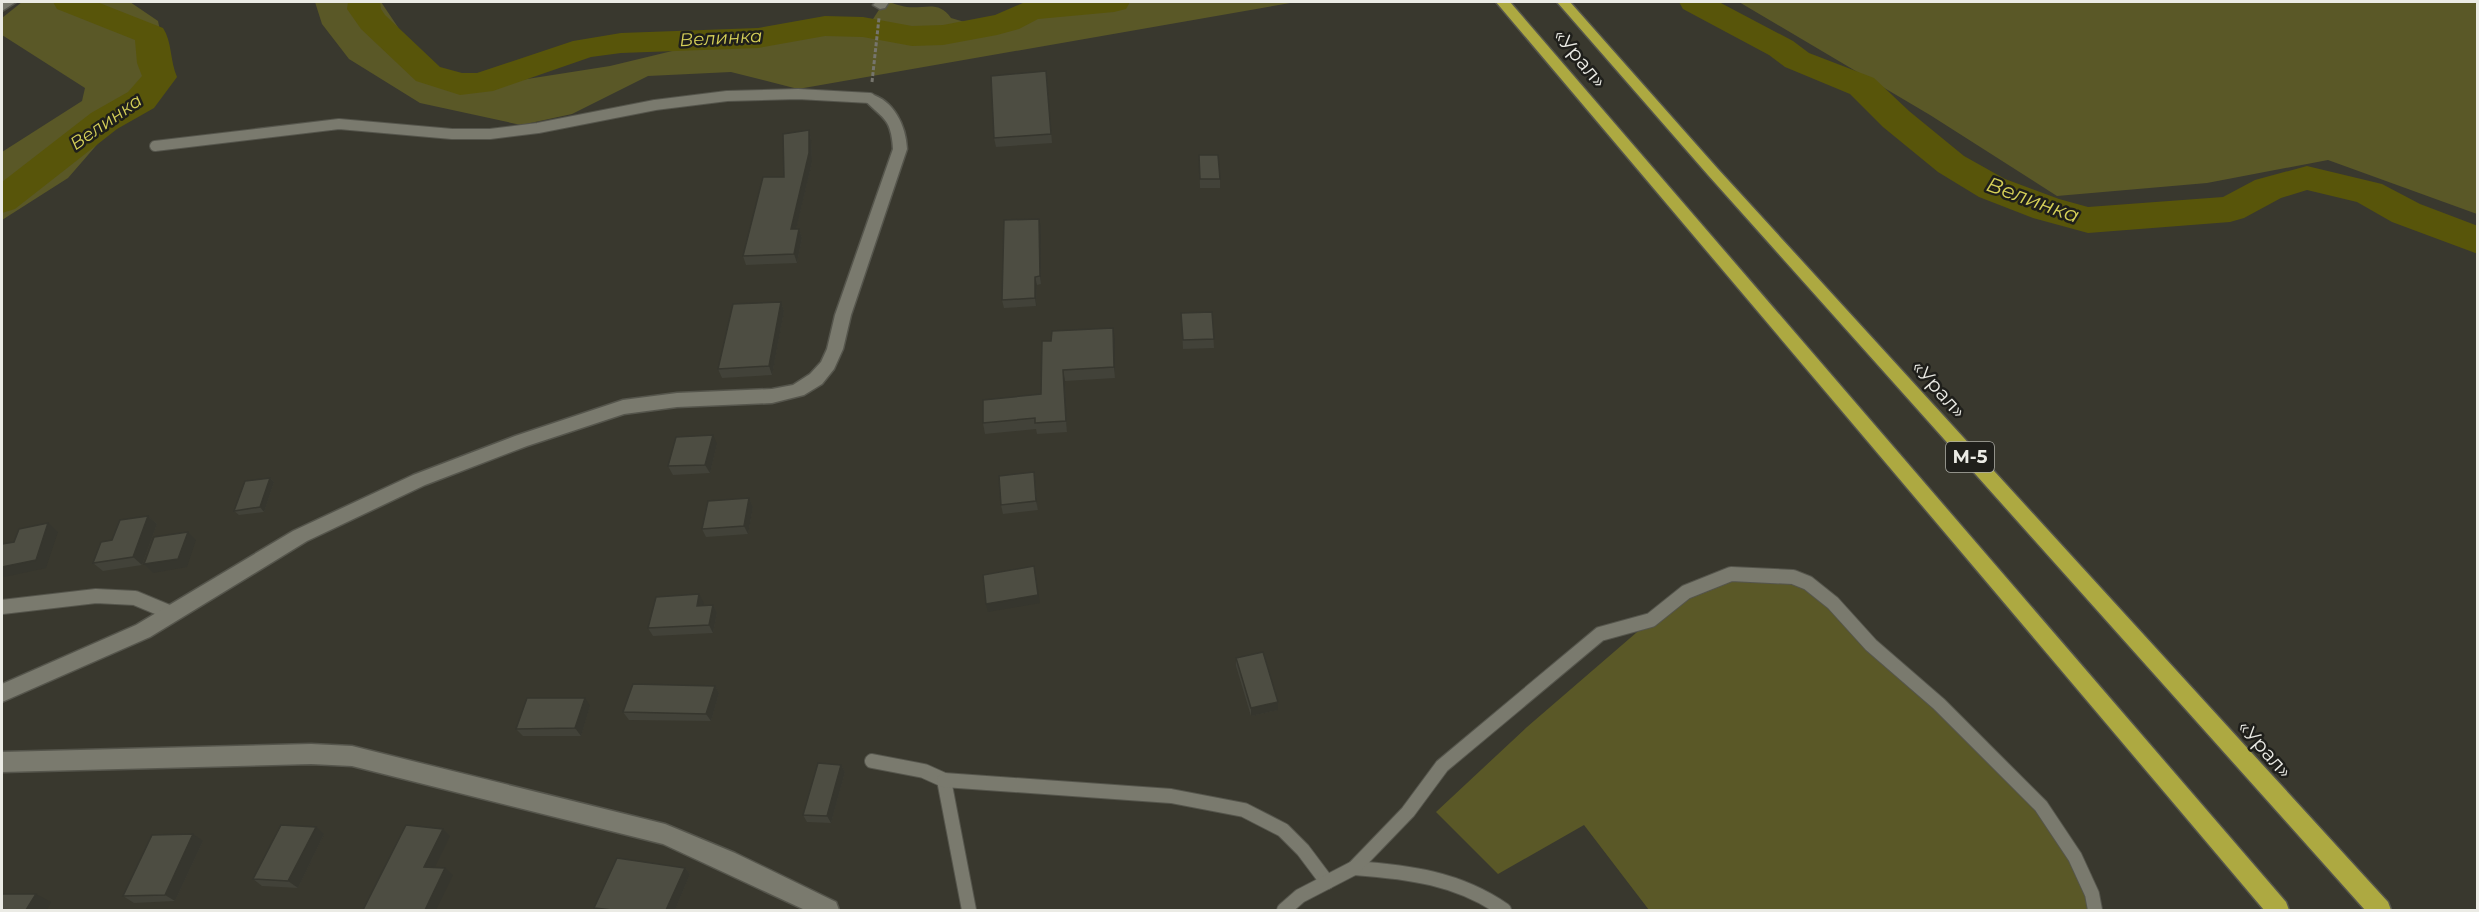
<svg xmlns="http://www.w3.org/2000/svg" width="2479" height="912" font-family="Montserrat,sans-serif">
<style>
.green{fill:#5a5827}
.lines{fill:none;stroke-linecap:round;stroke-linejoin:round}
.river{fill:#58550a;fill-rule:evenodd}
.lane-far1-casing{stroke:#55554c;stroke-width:12}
.lane-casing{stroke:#55554c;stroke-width:16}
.street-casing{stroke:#55554c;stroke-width:3}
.highway-casing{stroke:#55554c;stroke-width:3}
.path{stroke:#76756d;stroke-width:3;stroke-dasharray:4 2;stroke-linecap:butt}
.lane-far1{stroke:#7a7a6e;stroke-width:10}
.lane{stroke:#7a7a6e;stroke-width:14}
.street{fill:#7a7a6e;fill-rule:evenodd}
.highway{fill:#ada941;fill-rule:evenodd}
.wall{fill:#424239}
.shaded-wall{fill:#36362e}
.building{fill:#4d4d42;stroke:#36362e;stroke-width:1.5}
.labels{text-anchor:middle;stroke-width:5;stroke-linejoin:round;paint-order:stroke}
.far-water-label{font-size:18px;font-style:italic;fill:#d6d058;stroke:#1f1f1b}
.shield{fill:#1f1f1b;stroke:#aeaea8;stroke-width:1.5}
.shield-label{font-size:18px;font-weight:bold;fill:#ebebe5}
.street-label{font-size:20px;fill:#ebebe5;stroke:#1f1f1b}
.water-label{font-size:21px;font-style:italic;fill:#d6d058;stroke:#1f1f1b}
</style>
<rect width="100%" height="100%" fill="#39382e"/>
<g class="green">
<polygon points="22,2 130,2 158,21 167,64 68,178 2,220 2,152 82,101 85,88 2,35 2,18"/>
<path d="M315,2H381L412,48L456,90L610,66L751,32L873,19L884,2C892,2 899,6 907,7C925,9 939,0 951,18L968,23L1060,2H1296L798,89L731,72L648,76L572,114L521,125L420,103L349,59L322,24Z"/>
<polygon points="1739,2 2477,2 2477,214 2328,160 2207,183 2057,196 1930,115"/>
<polygon points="1731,574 1808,583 2041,806 2075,857 2095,910 1649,910 1584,825 1498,874 1436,812 1527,727 1651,620 1686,592"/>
</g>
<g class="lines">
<g class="river">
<path d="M53,2H97L163,28C172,41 170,61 177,77L154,108L117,129L15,209L2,213V182L91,113L128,92L142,76L137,63L135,40L57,9Z"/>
<polygon points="348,2 380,2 381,9 385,15 440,67 462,73 477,73 573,41 621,33 758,28 825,16 863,17 912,26 943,25 995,15 1025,2 1130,2 1126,9 1114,12 1038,19 1019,29 997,35 943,45 912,46 863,37 825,36 758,48 621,53 591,57 493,91 460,95 416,81 361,29 347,9"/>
<polygon points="1679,2 1719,2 1793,41 1809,53 1874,78 1909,111 1964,156 2005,179 2059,199 2088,207 2223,197 2255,180 2307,166 2382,184 2420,204 2478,226 2478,254 2392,222 2357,202 2307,190 2281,198 2244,218 2230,222 2088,233 2033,218 1979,197 1938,172 1883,127 1850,94 1785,67 1769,55 1683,9"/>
</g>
<g class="lane-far1-casing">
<polyline id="lane-far1" points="155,146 339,124 452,134 490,134 538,128 655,105 727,96 798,94 870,98"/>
</g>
<g class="lane-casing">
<g id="lane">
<polyline points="2,607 96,596 135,598 171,613"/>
<polyline points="872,761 924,771 944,780 969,910"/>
<polyline points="944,780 1171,796 1244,810 1283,830 1303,850 1327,882"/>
<path d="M1354,868C1409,872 1458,878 1504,910"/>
<polyline points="1284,910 1300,896 1354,868 1408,812 1442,766 1600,634 1651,620 1686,592 1731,574 1793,577 1808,583 1833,603 1871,645 1939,704 2041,806 2075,857 2092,894 2095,910"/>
</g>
</g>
<g class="street-casing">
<g id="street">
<polygon points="2,2 16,2 2,11"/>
<polygon points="876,2 889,2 885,8 880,9 873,5"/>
<path d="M870,94C894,100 906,126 907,149L851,315L843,349L834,369L822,384L804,395L772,403L677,407L624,414L527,446L425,485L307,541L150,637L2,702V684L136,625L293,531L413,475L515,436L623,400L677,393L772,389L793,385L810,374L821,362L827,349L835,315L893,149C891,115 881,119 863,98Z"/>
<polygon points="311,744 352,746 665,824 735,853 836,902 839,910 805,910 663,844 352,766 311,764 2,772 2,752"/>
</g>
</g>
<g class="highway-casing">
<g id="highway">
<polygon points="1496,2 1510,2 2286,902 2289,910 2264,910"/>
<polygon points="1557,2 1570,2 1718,169 2388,902 2391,910 2365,910 1708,175"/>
</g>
</g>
<polyline class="path" points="872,82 879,18"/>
<use href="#lane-far1" class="lane-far1"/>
<use href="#lane" class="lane"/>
<use href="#street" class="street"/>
<use href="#highway" class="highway"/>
</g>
<g class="wall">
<polygon points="1047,80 1052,143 996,147 994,138"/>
<polygon points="809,130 811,140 812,162 796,229 799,229 802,238 797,263 746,265 743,256"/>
<polygon points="1199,155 1220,179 1220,188 1200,188"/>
<polygon points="1041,227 1041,284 1037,285 1036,306 1004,308 1002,300"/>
<polygon points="781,302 784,311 772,375 722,378 718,369"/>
<polygon points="1212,312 1214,348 1183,349 1181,313"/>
<polygon points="1115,339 1115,378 1065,381 1067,432 1037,434 1036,429 985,434 983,423 1041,394 1042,341"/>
<polygon points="717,444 710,473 673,475 668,466"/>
<polygon points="1034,472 1035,481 1038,510 1003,514 1001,505"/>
<polygon points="270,478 274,482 264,512 239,515 234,511"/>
<polygon points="749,498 753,507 748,534 706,537 702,529"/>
<polygon points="148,516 157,524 142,565 103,571 93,563"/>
<polygon points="704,603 703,605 713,605 717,613 713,633 653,636 648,628"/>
<polygon points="1236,658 1278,710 1251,716 1236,666"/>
<polygon points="715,686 719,693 711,721 629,720 623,712"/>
<polygon points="590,706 581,736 523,736 516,729"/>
<polygon points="841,765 845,772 831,823 807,822 803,815"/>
<polygon points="324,834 298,888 262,886 253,879"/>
<polygon points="203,841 175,901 134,903 123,896"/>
<polygon points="685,868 690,874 675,910 597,910 594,908"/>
</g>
<g class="shaded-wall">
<polygon points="809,130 811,140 812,162 794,238 791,229"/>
<polygon points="1039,219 1041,227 1041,284 1040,276"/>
<polygon points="799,229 802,238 797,263 794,254"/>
<polygon points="1035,277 1037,285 1036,306 1035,298"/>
<polygon points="781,302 784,311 772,375 769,366"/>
<polygon points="1113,328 1115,339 1115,378 1114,367"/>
<polygon points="1063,370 1065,381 1067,432 1066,421"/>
<polygon points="713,435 717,444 710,473 705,465"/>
<polygon points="1034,472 1035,481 1038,510 1036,501"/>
<polygon points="270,478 274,482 264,512 260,507"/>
<polygon points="749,498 753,507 748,534 744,526"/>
<polygon points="148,516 157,524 142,565 133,557"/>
<polygon points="48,523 58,532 46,568 4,577 2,575 2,567"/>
<polygon points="188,532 196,540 187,567 153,573 144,564"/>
<polygon points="1034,566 1040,603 988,612 986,604"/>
<polygon points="699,594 704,603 702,614 697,606"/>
<polygon points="713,605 717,613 713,633 709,625"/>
<polygon points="715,686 719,693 711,721 706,714"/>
<polygon points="585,698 590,706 581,736 575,728"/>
<polygon points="1278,702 1278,710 1251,716 1251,708"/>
<polygon points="841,765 845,772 831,823 827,816"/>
<polygon points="316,827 324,834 298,888 288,881"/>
<polygon points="443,829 450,836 432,873 424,867"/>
<polygon points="193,834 203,841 175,901 165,895"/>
<polygon points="445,868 453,875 436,910 425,910"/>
<polygon points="685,868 690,874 675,910 666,910"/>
<polygon points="36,894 51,902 47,910 26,910"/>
</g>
<g class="building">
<polygon points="1046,71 1051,134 994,138 991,76"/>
<polygon points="809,130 809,153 791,229 799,229 794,254 743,256 763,177 784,177 783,134"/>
<polygon points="1199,155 1218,155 1220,179 1200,179"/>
<polygon points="1039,219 1040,276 1035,277 1035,298 1002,300 1004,220"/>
<polygon points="781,302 769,366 718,369 733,304"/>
<polygon points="1212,312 1214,339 1183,340 1181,313"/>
<polygon points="1113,328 1114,367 1063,370 1066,421 1035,423 1035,418 983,423 983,400 1041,394 1042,341 1051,341 1052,331"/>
<polygon points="713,435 705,465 668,466 676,437"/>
<polygon points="1034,472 1036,501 1001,505 999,476"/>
<polygon points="270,478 260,507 234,511 245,481"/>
<polygon points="749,498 744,526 702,529 708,501"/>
<polygon points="148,516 133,557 93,563 101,542 112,540 120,520"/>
<polygon points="48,523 36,560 2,567 2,544 14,542 19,529"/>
<polygon points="188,532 178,559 144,564 154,537"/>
<polygon points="1034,566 1038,595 986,604 983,575"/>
<polygon points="699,594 697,606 713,605 709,625 648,628 656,597"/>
<polygon points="1263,652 1278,702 1251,708 1236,658"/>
<polygon points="633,684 715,686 706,714 623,712"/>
<polygon points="527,698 585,698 575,728 516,729"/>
<polygon points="818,763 841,765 827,816 803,815"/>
<polygon points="281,825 316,827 288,881 253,879"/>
<polygon points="406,825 443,829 424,867 445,868 425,910 363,910"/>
<polygon points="193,834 165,895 123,896 152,835"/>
<polygon points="617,858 685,868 666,910 613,910 594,908"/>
<polygon points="2,894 36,894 26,910 2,910"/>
</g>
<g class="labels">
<g class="far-water-label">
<text transform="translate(721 38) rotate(-3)" y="6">Велинка</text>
<text transform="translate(106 122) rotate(-35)" y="6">Велинка</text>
</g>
<rect class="shield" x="1946" y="442" width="48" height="30" rx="4.5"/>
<g class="shield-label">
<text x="1970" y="463">М-5</text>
</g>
<g class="street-label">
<text transform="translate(1580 58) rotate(50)" y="7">«Урал»</text>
<text transform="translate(1939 389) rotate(48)" y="7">«Урал»</text>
<text transform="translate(2265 749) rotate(48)" y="7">«Урал»</text>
</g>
<g class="water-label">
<text transform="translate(2033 200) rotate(20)" y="7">Велинка</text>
</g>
</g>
<rect width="2479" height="912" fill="none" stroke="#ebebe5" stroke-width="6"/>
</svg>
